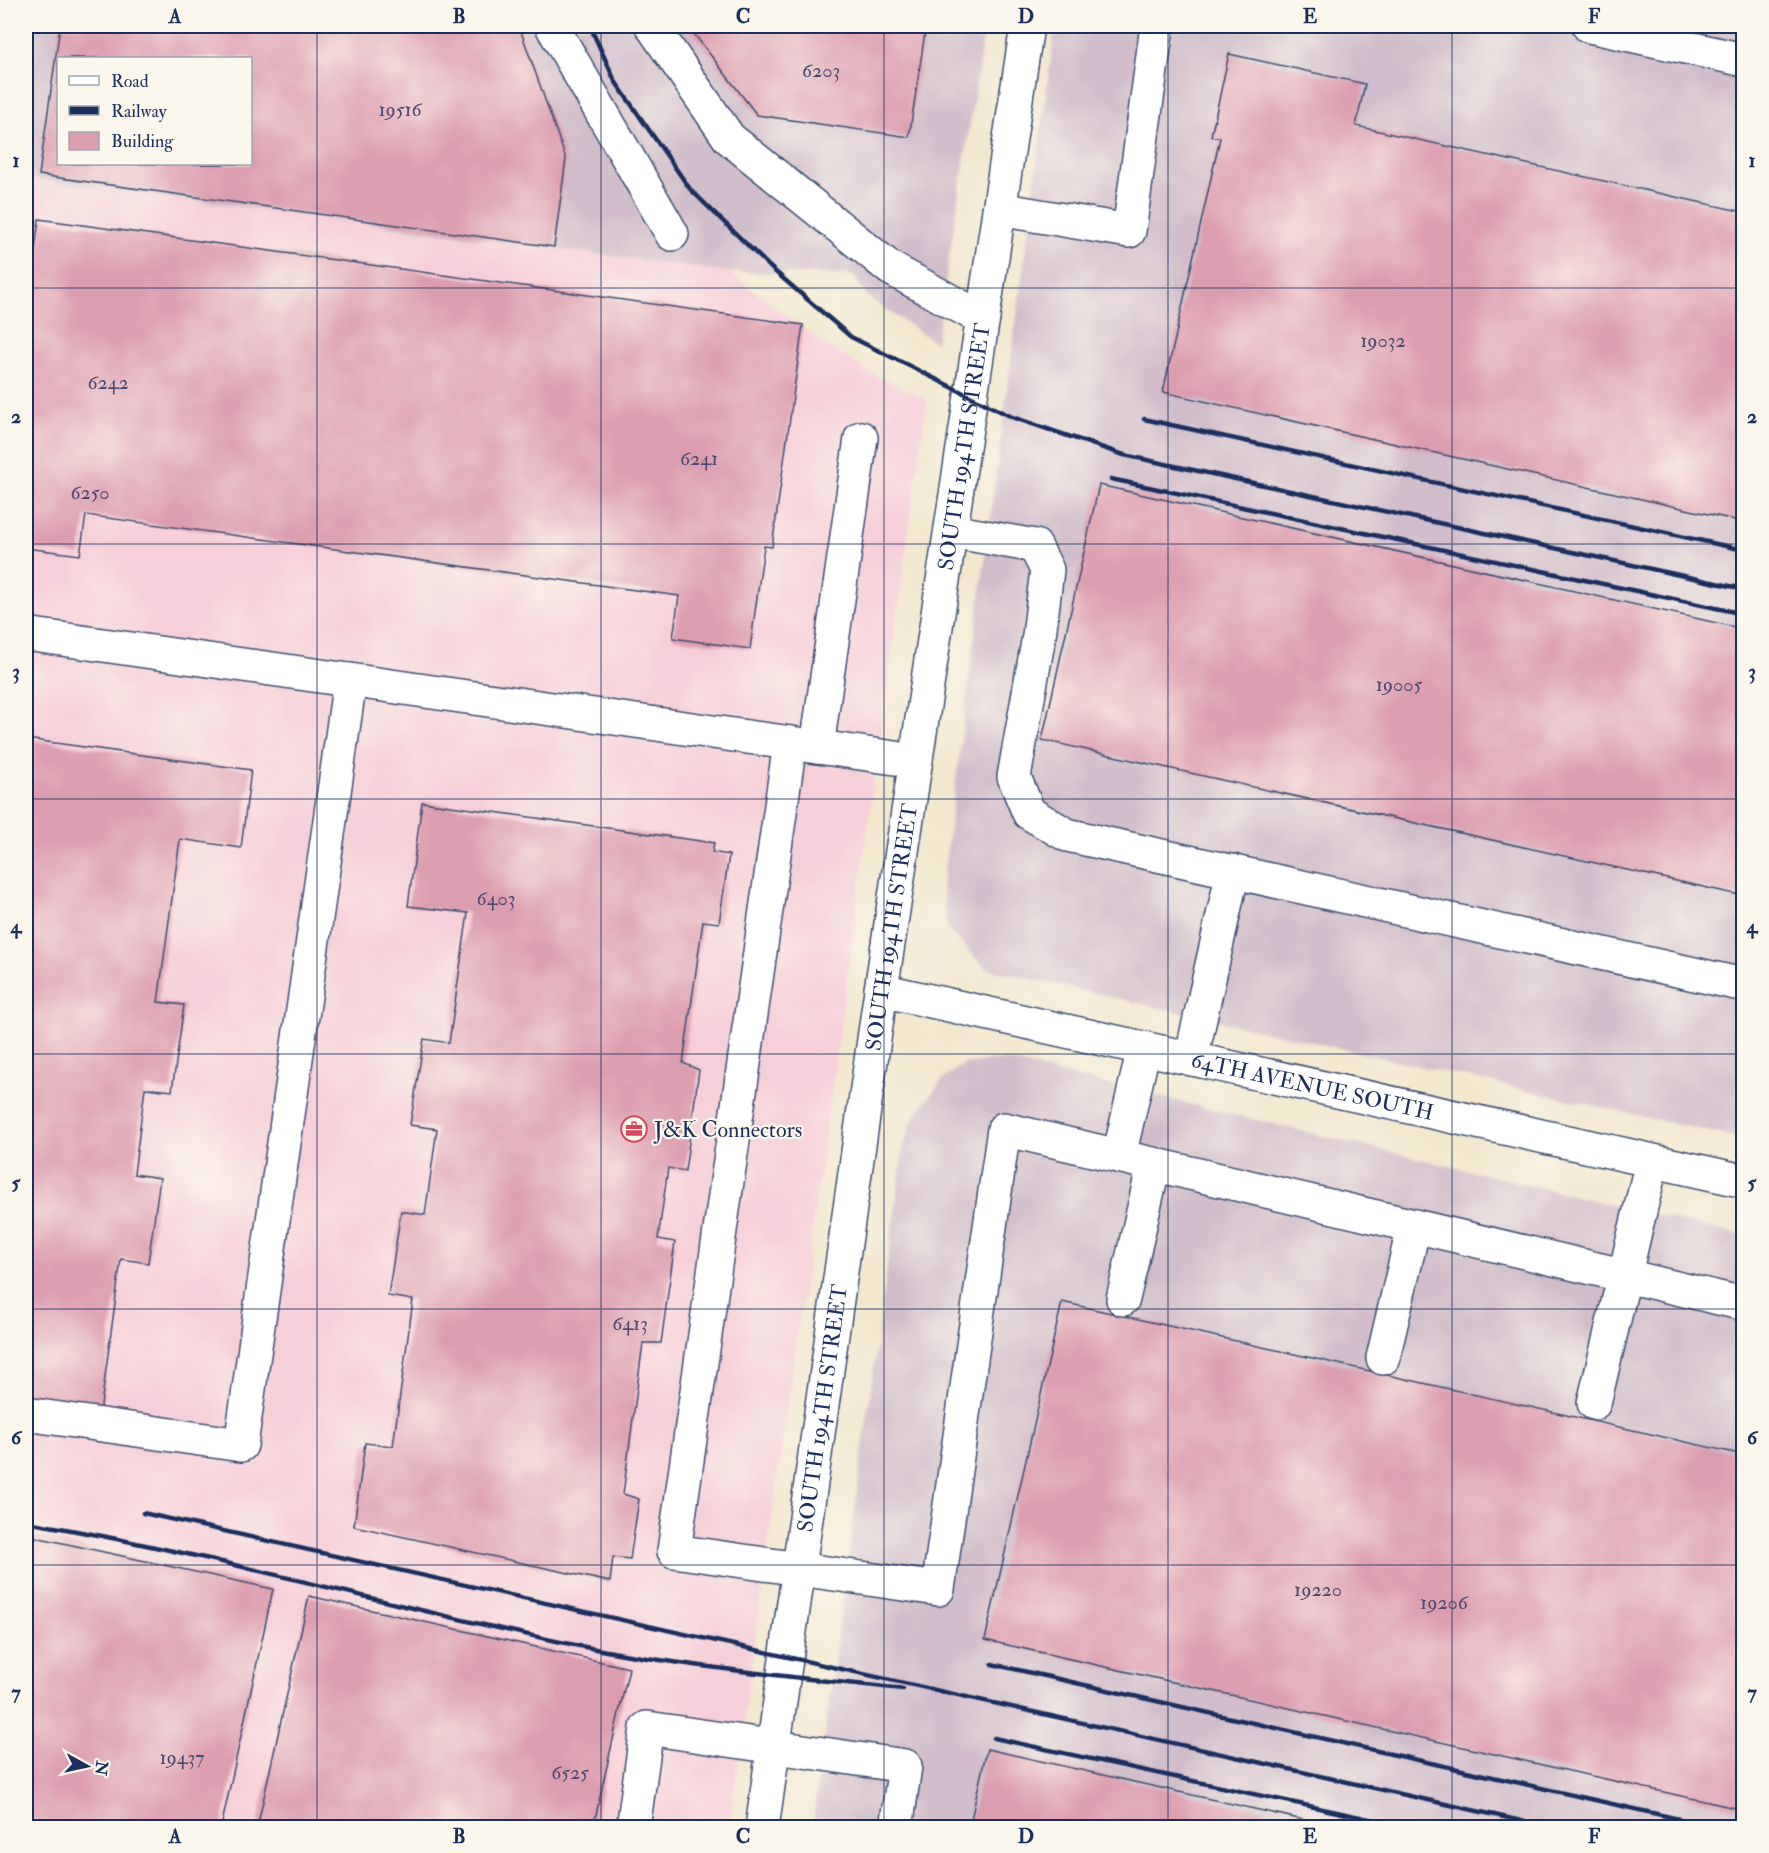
<svg xmlns="http://www.w3.org/2000/svg" width="1769" height="1853" font-family="'IM FELL Double Pica',serif">
<style>
.built{fill:#f5cfd9}
.industrial{fill:#d1bdcb;fill-rule:evenodd}
.building{fill:#dd9db0;fill-rule:evenodd}
.lines{fill:none;stroke-linecap:round;stroke-linejoin:round}
.minor-casing{stroke:#3b4b6f;stroke-width:36}
.minor{stroke:#fff;stroke-width:33}
.rail{stroke:#1b2f5e;stroke-width:4.5}
.grid{fill:none;stroke:#1b2f5e;stroke-width:1.5;stroke-opacity:0.55}
.labels{text-anchor:middle;stroke-width:4.5;stroke-linejoin:round;paint-order:stroke}
.number-label{font-size:20px;fill:#4c4a72}
.street-label{font-size:22px;fill:#1b2f5e;stroke:#fbf7ec}
.poi-label{font-size:22px;fill:#1b2f5e;stroke:#fbf7ec;text-anchor:start}
.neatline{fill:none;stroke:#1b2f5e;stroke-width:2}
.grid-label{font-size:20px;text-anchor:middle;font-weight:bold;fill:#1b2f5e}
</style>
<rect width="100%" height="100%" fill="#fbf7ec"/>
<filter id="ink" filterUnits="userSpaceOnUse"><feTurbulence type="fractalNoise" baseFrequency=".0167" numOctaves="2"/><feDisplacementMap in="SourceGraphic" scale="12" xChannelSelector="R" yChannelSelector="G"/><feConvolveMatrix kernelMatrix="1 2 1 2 8 2 1 2 1" color-interpolation-filters="sRGB"/></filter>
<filter id="wash" filterUnits="userSpaceOnUse"><feTurbulence type="fractalNoise" baseFrequency=".008" numOctaves="4" result="noise"/><feDisplacementMap in="SourceGraphic" scale="24" xChannelSelector="R" yChannelSelector="G"/><feGaussianBlur stdDeviation="1.35" result="paint"/><feColorMatrix in="noise" values="0 0 0 0 0 0 0 0 0 0 0 0 0 0 0 0 0 1.4 0 .05"/><feComposite in="paint" operator="in"/></filter>
<g filter="url(#wash)">
<rect width="100%" height="100%" fill="#f2e8ce"/>
<polygon class="built" points="26,178 729,272 818,340 867,371 927,400 729,1827 26,1828"/>
<g class="industrial">
<path d="M26,26H985L936,343L868,297L853,275L729,272L26,178ZM58,58H250V164H58Z"/>
<polygon points="1055,26 1743,26 1743,1139 987,969 947,929 942,885"/>
<polygon points="1005,1060 1743,1236 1743,1827 812,1828 903,1149 913,1118 942,1080 965,1063"/>
</g>
<g id="blocks">
<g class="building">
<path d="M60,26H519L566,159L554,247L39,175ZM58,58H250V164H58Z"/>
<polygon points="688,26 926,26 909,137 757,115"/>
<polygon points="1229,54 1365,84 1356,126 1744,212 1744,522 1163,392 1220,138 1211,136"/>
<polygon points="39,219 803,325 772,547 764,546 750,649 673,638 679,596 86,515 80,555 26,548 26,315"/>
<polygon points="1099,485 1744,629 1744,896 1042,740"/>
<polygon points="26,739 251,770 241,848 180,839 158,1002 184,1005 172,1091 145,1088 134,1174 160,1178 148,1263 121,1259 100,1413 26,1403"/>
<polygon points="422,802 714,843 712,852 729,855 719,923 703,921 683,1063 699,1070 685,1171 668,1168 658,1239 675,1242 661,1343 643,1343 623,1494 639,1499 630,1559 613,1557 610,1582 354,1526 365,1443 393,1446 413,1300 388,1296 401,1211 425,1215 437,1129 410,1125 424,1039 449,1043 468,913 408,906"/>
<polygon points="1062,1302 1744,1455 1744,1810 985,1640"/>
<polygon points="26,1535 273,1589 221,1828 26,1828"/>
<polygon points="309,1596 629,1668 593,1828 257,1828"/>
<polygon points="987,1749 1335,1827 1335,1828 969,1828"/>
</g>
</g>
</g>
<g filter="url(#ink)">
<use href="#blocks" fill-opacity="0" stroke="#3b4b6f" stroke-width="1.5"/>
<g class="lines">
<g class="minor-casing">
<g id="minor">
<polyline points="552,26 672,234"/>
<polyline points="652,26 729,138 890,268 983,319"/>
<polyline points="1589,26 1744,60"/>
<polyline points="999,209 1129,231 1157,26"/>
<polyline points="951,531 1035,546 1047,570 1039,636 1014,777 1029,813 1067,835 1744,985"/>
<polyline points="26,634 916,761"/>
<polyline points="790,743 674,1551 938,1589 1004,1129 1744,1304"/>
<polyline points="817,747 861,438"/>
<path id="s1" d="M881,990L1744,1181"/>
<polyline points="1191,1059 1233,871"/>
<polyline points="1119,1156 1144,1048"/>
<polyline points="1123,1299 1154,1164"/>
<polyline points="1383,1358 1414,1226"/>
<polyline points="1594,1403 1652,1161"/>
<polyline points="26,1414 241,1445 350,680"/>
<polyline points="633,1828 647,1728 905,1766 896,1828"/>
<path id="s2" d="M762,1828L881,990L1027,26"/>
</g>
</g>
<use href="#minor" class="minor"/>
<g class="rail">
<polyline points="590,26 615,81 690,189 771,268 851,337 1012,417 1124,455 1744,589"/>
<polyline points="1144,419 1744,550"/>
<polyline points="1111,479 1744,614"/>
<polyline points="143,1513 1553,1828"/>
<path d="M26,1522C211,1553 391,1607 575,1645C683,1667 793,1677 903,1689"/>
<polyline points="992,1664 1719,1828"/>
<polyline points="994,1738 1411,1828"/>
</g>
</g>
</g>
<path class="grid" d="M317,26V1828M601,26V1828M884,26V1828M1168,26V1828M1452,26V1828M26,288H1744M26,544H1744M26,799H1744M26,1054H1744M26,1309H1744M26,1565H1744"/>
<defs>
<g id="office-ring" transform="scale(1.35)"><circle r="9.5" fill="#fbf7ec" stroke="#d1495b" stroke-width="1.5"/><path d="M-6-3h4V-5.5h4V-3h4V5H-6ZM-1-4.5V-3h2v-1.5ZM-6 0V1H6V0Z" fill="#d1495b"/></g>
</defs>
<g fill-rule="evenodd">
<use href="#office-ring" x="634" y="1129"/>
</g>
<g class="labels">
<g class="number-label">
<text x="821" y="77">6203</text>
<text x="400" y="116">19516</text>
<text x="1383" y="347">19032</text>
<text x="108" y="389">6242</text>
<text x="699" y="465">6241</text>
<text x="90" y="499">6250</text>
<text x="1399" y="691">19005</text>
<text x="496" y="905">6403</text>
<text x="630" y="1330">6413</text>
<text x="1318" y="1596">19220</text>
<text x="1444" y="1609">19206</text>
<text x="182" y="1764">19437</text>
<text x="570" y="1779">6525</text>
</g>
<g class="street-label">
<text dy="8" stroke="none"><textPath href="#s2" startOffset="1396">SOUTH 194TH STREET</textPath></text>
<text dy="8" stroke="none"><textPath href="#s2" startOffset="910">SOUTH 194TH STREET</textPath></text>
<text dy="8" stroke="none"><textPath href="#s1" startOffset="442">64TH AVENUE SOUTH</textPath></text>
<text dy="8" stroke="none"><textPath href="#s2" startOffset="424">SOUTH 194TH STREET</textPath></text>
</g>
<g class="poi-label">
<text x="654" y="1137">J&amp;K Connectors</text>
</g>
</g>
<rect width="1769" height="1853" fill="none" stroke="#fbf7ec" stroke-width="66"/>
<rect x="57" y="57" width="195" height="108" fill="#fbf7ec" stroke="#a1a7b3" stroke-width="1.5"/>
<rect x="69" y="76" width="30" height="9" fill="#ffffff" stroke="#a1a7b3" stroke-width="1.5"/>
<text x="111" y="87" font-size="18" fill="#1b2f5e">Road</text>
<rect x="69" y="106" width="30" height="9" fill="#1b2f5e" stroke="#a1a7b3" stroke-width="1.5"/>
<text x="111" y="117" font-size="18" fill="#1b2f5e">Railway</text>
<rect x="69" y="132" width="30" height="18" fill="#dd9db0" stroke="#a1a7b3" stroke-width="1.5"/>
<text x="111" y="147" font-size="18" fill="#1b2f5e">Building</text>
<g transform="translate(87 1766) rotate(98)" stroke="#fbf7ec" stroke-width="4.5" paint-order="stroke">
<path d="M0-4.5L10 22L0 15L-10 22Z" fill="#1b2f5e"/>
<text y="-9" font-size="16" font-weight="bold" text-anchor="middle" fill="#1b2f5e">N</text>
</g>
<rect x="33" y="33" width="1703" height="1787" class="neatline"/>
<g class="grid-label">
<text x="175" y="23">A</text>
<text x="459" y="23">B</text>
<text x="743" y="23">C</text>
<text x="1026" y="23">D</text>
<text x="1310" y="23">E</text>
<text x="1594" y="23">F</text>
<text x="16" y="167">1</text>
<text x="1752" y="167">1</text>
<text x="16" y="423">2</text>
<text x="1752" y="423">2</text>
<text x="16" y="678">3</text>
<text x="1752" y="678">3</text>
<text x="16" y="933">4</text>
<text x="1752" y="933">4</text>
<text x="16" y="1189">5</text>
<text x="1752" y="1189">5</text>
<text x="16" y="1444">6</text>
<text x="1752" y="1444">6</text>
<text x="16" y="1699">7</text>
<text x="1752" y="1699">7</text>
<text x="175" y="1843">A</text>
<text x="459" y="1843">B</text>
<text x="743" y="1843">C</text>
<text x="1026" y="1843">D</text>
<text x="1310" y="1843">E</text>
<text x="1594" y="1843">F</text>
</g>
</svg>
